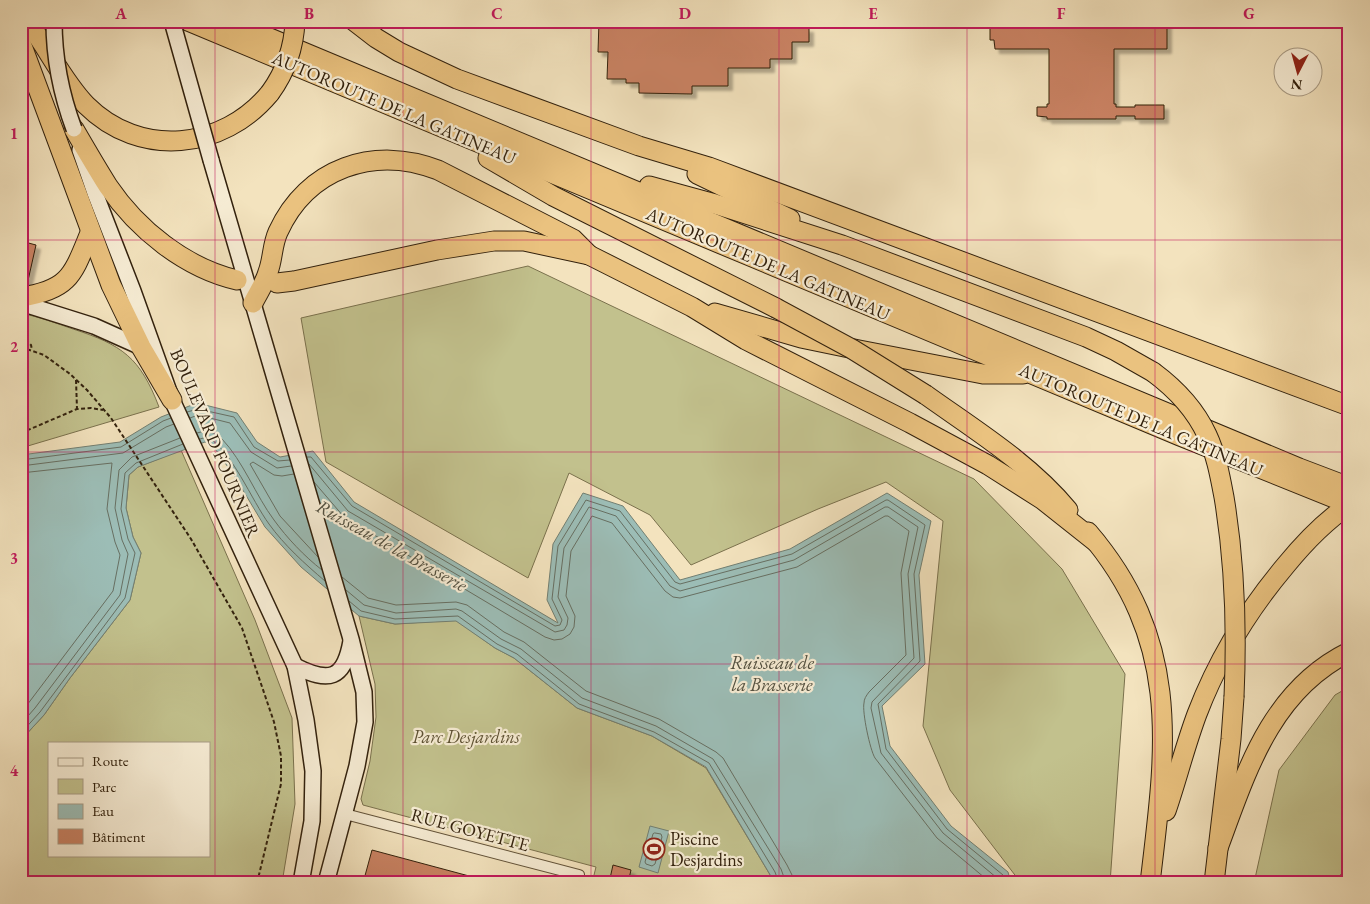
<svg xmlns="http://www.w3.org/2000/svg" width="1370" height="904" font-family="'EB Garamond',serif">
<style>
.green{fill:#c2c18d;stroke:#7a714d;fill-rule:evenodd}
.water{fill:#9cbdb6;stroke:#727f72}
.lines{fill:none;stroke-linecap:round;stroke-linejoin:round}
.shore{stroke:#676f62;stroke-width:1}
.building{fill:#c98264;stroke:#32210d;filter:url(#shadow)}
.minor-casing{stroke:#625239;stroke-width:12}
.secondary-casing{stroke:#32210d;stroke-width:18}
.motorway-casing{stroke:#32210d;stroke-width:21}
.path{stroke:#32210d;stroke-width:2;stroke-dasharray:4 2.5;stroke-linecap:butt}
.minor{stroke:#f7edd5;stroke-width:10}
.secondary{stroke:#f7edd5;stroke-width:15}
.motorway{stroke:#eac27f;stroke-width:19}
.secondary-bridge-casing{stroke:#32210d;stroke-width:18;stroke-linecap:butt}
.motorway-bridge-casing{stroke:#32210d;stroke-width:21;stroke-linecap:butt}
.secondary-bridge{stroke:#f7edd5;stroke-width:15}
.motorway-bridge{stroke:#eac27f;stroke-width:19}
.grid{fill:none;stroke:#c2185b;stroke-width:1;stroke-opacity:0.55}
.labels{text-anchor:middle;stroke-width:4.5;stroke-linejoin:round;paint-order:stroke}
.street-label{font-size:18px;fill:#32210d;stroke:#f7edd5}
.park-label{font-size:18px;font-style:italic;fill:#5d5133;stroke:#f7edd5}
.poi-label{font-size:18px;fill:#32210d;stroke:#f7edd5;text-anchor:start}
.water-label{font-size:19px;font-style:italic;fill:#525040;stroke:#f7edd5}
.neatline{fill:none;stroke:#c2185b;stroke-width:2}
.grid-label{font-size:16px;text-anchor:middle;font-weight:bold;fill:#c2185b}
</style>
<defs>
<filter id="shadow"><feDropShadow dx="4.5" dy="4.5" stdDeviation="1" flood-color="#0004"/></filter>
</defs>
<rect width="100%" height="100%" fill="#f3e3be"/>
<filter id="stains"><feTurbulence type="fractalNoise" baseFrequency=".004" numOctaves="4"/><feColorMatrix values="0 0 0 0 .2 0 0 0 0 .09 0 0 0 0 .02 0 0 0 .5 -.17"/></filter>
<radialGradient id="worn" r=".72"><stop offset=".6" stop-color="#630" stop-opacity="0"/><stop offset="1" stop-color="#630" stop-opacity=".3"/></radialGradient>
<g class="green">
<polygon points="528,266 974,479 1062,569 1125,674 1110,883 1021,883 950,790 923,726 943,521 886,482 818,509 691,565 650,515 569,473 528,578 326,462 301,318"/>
<path d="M21,313C39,317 56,323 73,329C122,345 140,357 159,407L21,448Z"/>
<path d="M181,450L255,620L292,718L295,804L282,883H21V740L44,715L70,678L130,600L141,553L133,537L126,508L129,475L138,467ZM49,743H209V855H49Z"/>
<polygon points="359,616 395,624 456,620 495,648 514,658 577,708 652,736 706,768 775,883 592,883 596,867 363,805 361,799 370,761 376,717 375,684"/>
<polygon points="1349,687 1349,883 1254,883 1279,770 1335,695"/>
</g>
<g class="water">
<polygon points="197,403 237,413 257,442 280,457 313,451 354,502 558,623 547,600 553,544 583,493 623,506 680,580 790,549 887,493 931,521 919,575 925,664 882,706 890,746 951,826 1008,872 1011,883 775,883 706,767 652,736 577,708 514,658 495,648 456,621 395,624 359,616 301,567 265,527 235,477 213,446 205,442 138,467 129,475 126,508 133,537 141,553 130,600 70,678 44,715 21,740 21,455 120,442 161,417"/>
<polygon points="650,826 669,831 658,873 639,867"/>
</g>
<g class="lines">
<g class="shore">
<polyline points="187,412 198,409 234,417 254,447 278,461 290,460"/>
<polyline points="190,418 198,415 230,423 251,452 277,468 291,466"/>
<path d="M197,433C206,430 215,432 222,439C243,461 256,496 274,520C287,538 304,556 322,570"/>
<path d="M200,439L207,437C231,449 252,501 269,524C284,545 305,564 325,581"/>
<polyline points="307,457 311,457 352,506 555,626 560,625 562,620 552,599 558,546 586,500 620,511 675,582 680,584 792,554 886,500 888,500 925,525 914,574 920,661 878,704 886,749 947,829 1003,875 1005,883"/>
<polyline points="21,460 121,447 163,421 171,418"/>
<polyline points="309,464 348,511 555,632 564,630 567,625 568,618 558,597 564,548 589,507 616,516 670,586 680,591 794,560 885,507 888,507 918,527 908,574 914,658 872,702 871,708 881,753 943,833 997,878 999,883"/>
<polyline points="21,466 123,453 166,427 174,424"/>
<polyline points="21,473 112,463 107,509 115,542 120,555 113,591 21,713"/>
<polyline points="294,474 282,476 274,475 253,462 250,464 280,516 318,557"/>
<path d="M314,482L344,517L545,637L554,640L562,639L570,634L574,627L575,616L566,596L571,551L592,516L612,523L665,591L673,597L680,598L797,567L885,516H888L909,531L901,573L906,655L869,692C866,696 864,699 864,703C862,712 870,750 875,758L937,838L991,883"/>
<polyline points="342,577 368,598 396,605 456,602 467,605 504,632 524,642 586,691 659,719 716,752 723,758 787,865 792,875 793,883"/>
<polyline points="346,590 364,605 396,613 456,609 462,611 501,639 521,649 582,698 656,726 713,759 781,869 786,883"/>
<polyline points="349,601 361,611 395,619 458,616 497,644 517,654 579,704 654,732 709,763 775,872 779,883"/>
<polyline points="21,724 35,708 120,595 128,554 122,540 115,508 119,470 132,457 180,438"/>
<polyline points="21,733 40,712 125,598 135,553 128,539 121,509 125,473 136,463 183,444"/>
<polygon points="655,833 661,834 662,837 655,864 652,866 646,864 645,862 653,834"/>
</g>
</g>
<g class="building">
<polygon points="599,21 801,21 801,28 809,28 809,42 792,42 792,59 770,59 770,68 728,68 728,86 692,86 692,94 639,93 639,83 626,83 626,79 607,79 608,52 598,52"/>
<polygon points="994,21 1167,21 1167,49 1114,49 1114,104 1116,104 1116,107 1135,107 1135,105 1164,105 1164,119 1135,119 1135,116 1116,116 1116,119 1047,119 1047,117 1037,116 1037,107 1047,107 1047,104 1049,104 1049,49 995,49 994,40 990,40 990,27 994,27"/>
<polygon points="21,241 36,245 27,285 21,286"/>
<polygon points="372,850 484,880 483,883 363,883"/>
<polygon points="613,865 631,870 628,883 609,883"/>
</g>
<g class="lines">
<g class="minor-casing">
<polyline id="minor" points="345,814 579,875 578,883"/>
</g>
<g class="secondary-casing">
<g id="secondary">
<polyline points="80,150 95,193 133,291 172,400 295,666 306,720 313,771 312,821 301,883"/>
<polyline points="211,160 351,639 364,692 365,722 357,766 326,883"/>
<polyline points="21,303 94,326 141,347"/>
<path d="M295,666C329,683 344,680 351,641"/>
</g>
</g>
<g class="motorway-casing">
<g id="motorway">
<path d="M27,21C48,48 62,80 86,105C140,159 223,150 270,93"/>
<polyline points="188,21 1180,436 1349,504"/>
<polyline points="229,21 1299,468 1349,487"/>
<polyline points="354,21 376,38 399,52 457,79 639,146 709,167 1349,406"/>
<polyline points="21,43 111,285 141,347 172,400"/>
<path d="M74,129C85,148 96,167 108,186C137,229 185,268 237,280"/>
<polyline points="488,158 553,196 776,308"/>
<polyline points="697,174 790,219"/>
<polyline points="649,186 715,204 842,245 1086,337 1116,351 1153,372"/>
<polyline points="277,283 294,281 437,250 494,241 524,241 589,255 692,307 746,340 910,423 988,465 1043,500 1096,542"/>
<path d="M21,297C70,290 73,274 90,233"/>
<path d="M253,303C258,293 265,283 268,272C273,259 272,245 278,232C307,168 374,145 438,170L573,239L589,255"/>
<polyline points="715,313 801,338 859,350 983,374 1023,374"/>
<path d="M926,395C975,430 1029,463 1068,510"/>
<path d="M1088,532C1183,643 1166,749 1150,883"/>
<path d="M1166,811C1177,779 1185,746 1197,714C1218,659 1248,610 1286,565C1304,543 1325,521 1349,505"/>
<path d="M1218,848C1246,773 1270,691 1349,652"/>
<polyline points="1214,883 1231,739 1234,697"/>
</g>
</g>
<g class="path">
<polyline points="21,335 31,345 32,350"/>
<polyline points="21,347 44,355 70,374 87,390 111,418 191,539 242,628 274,722 281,756 281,784 257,883"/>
<polyline points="76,380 77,409"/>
<polyline points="21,433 77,409 91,408 103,410"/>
<polyline points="1330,883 1349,870"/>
</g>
<use href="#minor" class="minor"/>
<use href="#secondary" class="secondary"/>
<use href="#motorway" class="motorway"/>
<g class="secondary-bridge-casing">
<g id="secondary-bridge">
<path d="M54,21C54,59 61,94 74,129"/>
<polyline points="172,21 211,160"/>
</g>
</g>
<g class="motorway-bridge-casing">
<g id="motorway-bridge">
<path d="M270,93C286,71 294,48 295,21"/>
<polyline points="776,308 852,349 926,395"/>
<path d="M1153,372C1176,389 1195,409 1207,435C1216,454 1220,476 1224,497C1235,563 1237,630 1234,697"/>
</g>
</g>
<use href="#secondary-bridge" class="secondary-bridge"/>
<use href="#motorway-bridge" class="motorway-bridge"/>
</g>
<path class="grid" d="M215,21V883M403,21V883M591,21V883M779,21V883M967,21V883M1155,21V883M21,240H1349M21,452H1349M21,664H1349"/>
<defs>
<g id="stadium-ring" transform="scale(1.125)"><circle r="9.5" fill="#f7edd5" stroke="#8f2418" stroke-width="1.5"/><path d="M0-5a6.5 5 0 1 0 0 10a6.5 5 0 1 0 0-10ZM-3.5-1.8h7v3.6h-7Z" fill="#8f2418"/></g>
</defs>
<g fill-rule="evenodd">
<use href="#stadium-ring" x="654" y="849"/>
</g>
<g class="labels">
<g class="street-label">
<text transform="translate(394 108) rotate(23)" y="6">AUTOROUTE DE LA GATINEAU</text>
<text transform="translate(768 264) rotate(23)" y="6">AUTOROUTE DE LA GATINEAU</text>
<text transform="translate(1141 420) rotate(23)" y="6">AUTOROUTE DE LA GATINEAU</text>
<text transform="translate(215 443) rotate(67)" y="6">BOULEVARD FOURNIER</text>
<text transform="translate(470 830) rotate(15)" y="6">RUE GOYETTE</text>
</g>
<g class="park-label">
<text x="466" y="743">Parc Desjardins</text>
</g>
<g class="poi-label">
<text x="670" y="845">Piscine<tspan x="670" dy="21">Desjardins</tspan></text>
</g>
<g class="water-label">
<text transform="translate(392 545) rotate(29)" y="7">Ruisseau de la Brasserie</text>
<text x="772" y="669">Ruisseau de<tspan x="772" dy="22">la Brasserie</tspan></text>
</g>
</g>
<rect width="1370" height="904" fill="none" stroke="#f3e3be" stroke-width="55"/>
<rect x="48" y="742" width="162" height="115" fill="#f7edd5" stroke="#a89b85"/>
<rect x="58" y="758" width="25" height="8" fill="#f7edd5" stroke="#a89b85"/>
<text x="92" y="766" font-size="15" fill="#32210d">Route</text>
<rect x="58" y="779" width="25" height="15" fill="#c2c18d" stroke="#a89b85"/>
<text x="92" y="792" font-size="15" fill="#32210d">Parc</text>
<rect x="58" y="804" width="25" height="15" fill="#9cbdb6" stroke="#a89b85"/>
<text x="92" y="816" font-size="15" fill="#32210d">Eau</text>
<rect x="58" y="829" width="25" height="15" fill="#c98264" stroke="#a89b85"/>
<text x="92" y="842" font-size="15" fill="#32210d">Bâtiment</text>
<g transform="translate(1298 72) rotate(186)"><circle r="24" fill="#f7edd5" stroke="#a89b85"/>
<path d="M0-4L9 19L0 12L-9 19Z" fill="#8f2418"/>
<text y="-8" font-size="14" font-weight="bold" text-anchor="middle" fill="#32210d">N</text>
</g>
<rect x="28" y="28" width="1314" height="848" class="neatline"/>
<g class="grid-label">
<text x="121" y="19">A</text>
<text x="309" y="19">B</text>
<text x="497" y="19">C</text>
<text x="685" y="19">D</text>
<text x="873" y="19">E</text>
<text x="1061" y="19">F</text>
<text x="1249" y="19">G</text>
<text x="14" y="139">1</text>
<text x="14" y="352">2</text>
<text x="14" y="564">3</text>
<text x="14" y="776">4</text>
</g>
<rect width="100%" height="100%" filter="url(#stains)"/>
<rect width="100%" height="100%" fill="url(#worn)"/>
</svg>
